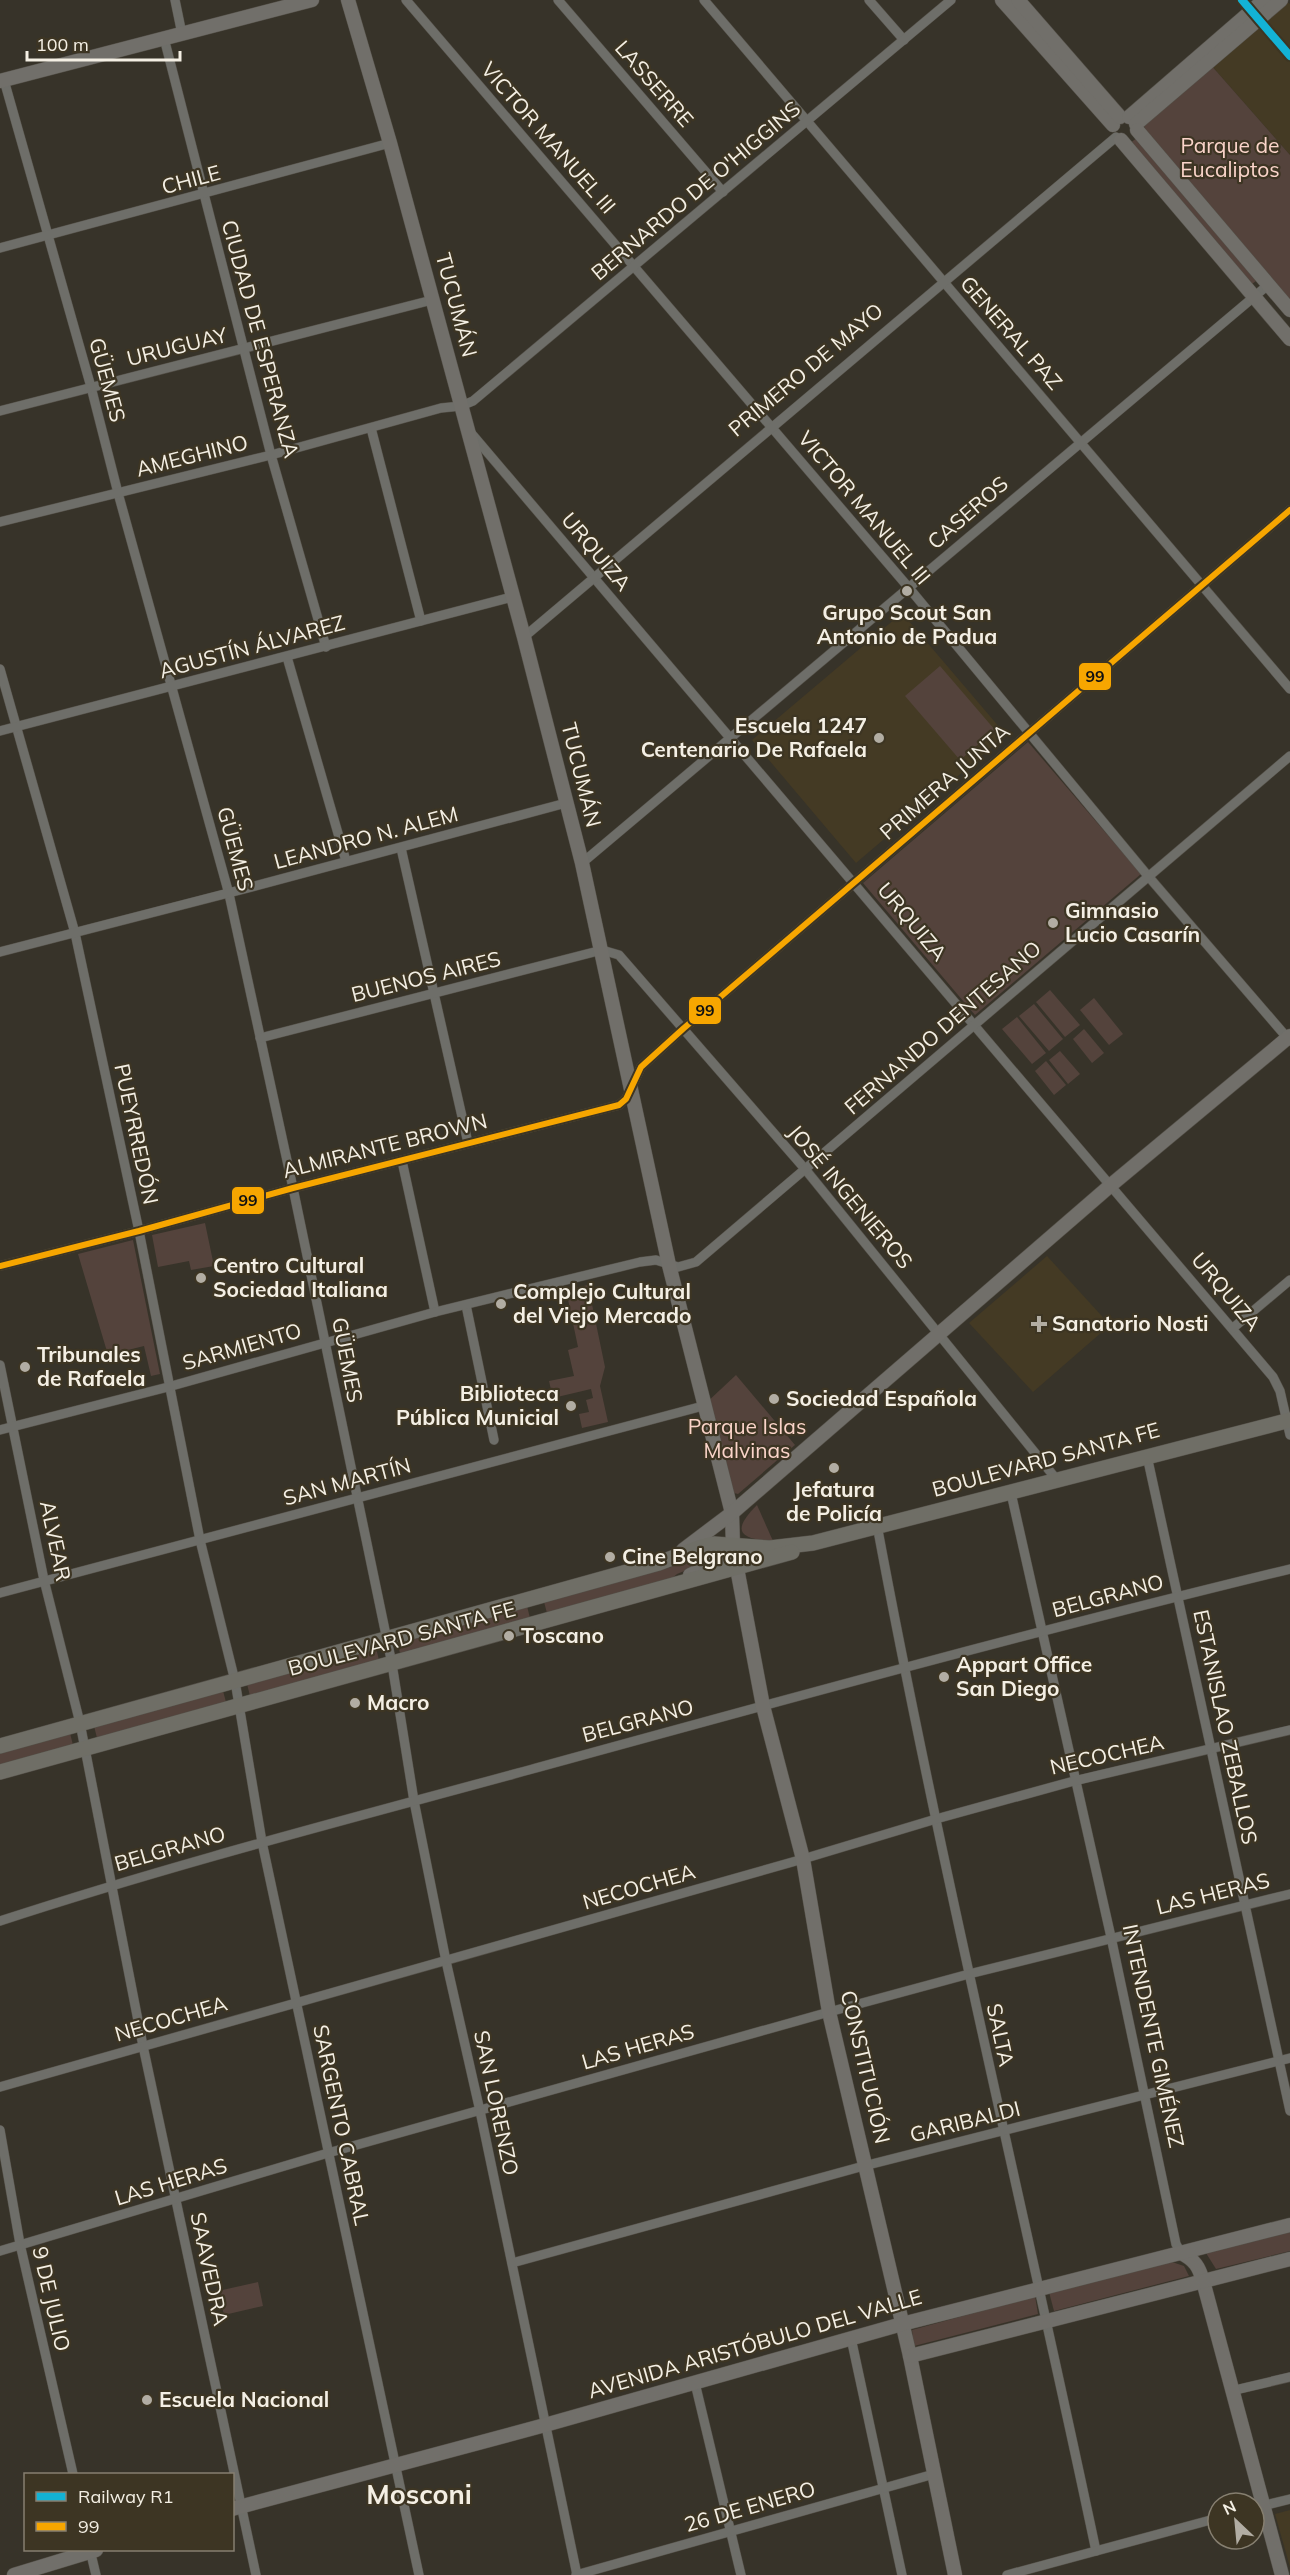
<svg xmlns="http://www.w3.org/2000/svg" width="1290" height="2575" font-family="Mulish,sans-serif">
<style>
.built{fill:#443a24}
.green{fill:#54433c}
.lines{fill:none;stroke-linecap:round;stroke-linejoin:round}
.street-casing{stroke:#545048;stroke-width:10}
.secondary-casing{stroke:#545048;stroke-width:15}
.primary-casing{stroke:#545048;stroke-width:16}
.street{stroke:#6e6e69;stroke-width:9}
.secondary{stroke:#716f6a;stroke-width:14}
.primary{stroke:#6f6e66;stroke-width:15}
.bus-1-casing{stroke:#3d3523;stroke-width:10}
.bus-1{stroke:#f7a600;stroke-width:6}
.rail-1-casing{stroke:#3d3523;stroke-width:12}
.rail-1{stroke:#13b2d5;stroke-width:8}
.poi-dot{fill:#b2ada3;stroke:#3d3523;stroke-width:2}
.labels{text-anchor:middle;stroke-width:4.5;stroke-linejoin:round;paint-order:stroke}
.street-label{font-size:21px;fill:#f4efe4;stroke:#3d3523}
.park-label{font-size:21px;fill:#fad4c9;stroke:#3d3523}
.poi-label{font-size:21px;font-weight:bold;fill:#f4efe4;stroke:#3d3523;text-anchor:start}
.district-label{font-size:27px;font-weight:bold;fill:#f4efe4;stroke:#3d3523}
.line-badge{stroke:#3d3523;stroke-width:2}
.pale-badge-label{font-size:16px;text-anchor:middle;font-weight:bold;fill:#111}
</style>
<rect width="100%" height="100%" fill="#373329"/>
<g class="built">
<polygon points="1285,0 1290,4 1290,155 1210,64"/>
<polygon points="902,613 1006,735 856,863 752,740"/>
<polygon points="1047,1256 1110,1325 1033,1392 969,1323"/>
<polygon points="1290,2510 1290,2567 1275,2514"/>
</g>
<g class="green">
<polygon points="1210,64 1290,155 1290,302 1148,135 1144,126"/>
<polygon points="1138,137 1260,278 1252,284 1129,144"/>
<polygon points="940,666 995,730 960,760 905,696"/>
<polygon points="1028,742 1141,874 975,1015 863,883"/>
<polygon points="1050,990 1080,1025 1065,1037 1036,1002"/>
<polygon points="1094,998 1123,1034 1109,1045 1080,1010"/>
<polygon points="1034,1004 1063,1039 1049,1051 1019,1016"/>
<polygon points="1017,1017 1046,1053 1032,1064 1002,1029"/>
<polygon points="1084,1029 1104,1053 1092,1063 1073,1039"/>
<polygon points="1060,1051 1080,1074 1068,1084 1049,1060"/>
<polygon points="1046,1061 1066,1085 1054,1095 1035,1071"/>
<polygon points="205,1223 214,1266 191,1270 189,1261 158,1267 152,1235"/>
<polygon points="133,1240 160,1374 151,1376 144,1346 108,1355 78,1254"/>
<polygon points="588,1285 605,1367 600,1386 608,1422 582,1428 579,1414 589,1412 586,1400 593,1398 591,1389 553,1398 549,1381 574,1376 568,1350 578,1347 566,1290"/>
<polygon points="736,1375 795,1445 738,1494 730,1492 705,1404"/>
<path d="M757,1505L773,1541C739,1539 731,1531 757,1505Z"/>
<polygon points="706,1551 712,1554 711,1560 677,1574 670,1580 547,1613 544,1602 671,1567"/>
<polygon points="527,1606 530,1618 400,1653 397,1642"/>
<polygon points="376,1648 379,1660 250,1696 247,1684"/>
<polygon points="223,1691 226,1702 97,1738 94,1726"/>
<polygon points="70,1733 73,1745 0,1765 0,1753"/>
<polygon points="1290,2232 1290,2251 1216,2269 1206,2253"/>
<polygon points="1172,2262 1184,2266 1189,2276 1054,2311 1049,2292"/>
<polygon points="258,2282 263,2306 224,2315 218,2291"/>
<polygon points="1035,2296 1038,2314 914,2346 912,2330"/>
</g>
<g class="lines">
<g class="street-casing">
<g id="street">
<polyline points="175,0 182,34"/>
<polyline points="406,0 909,588 1148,876 1290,1041"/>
<polyline points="558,0 723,192"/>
<polyline points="704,0 1290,689"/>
<polyline points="869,0 904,40"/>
<polyline points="164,38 271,455 326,647"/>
<polyline points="4,80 91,387 118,493 229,894 293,1188 392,1664 414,1801 446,1961 480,2111 577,2575"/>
<polyline points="0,248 390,143"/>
<polyline points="0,411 432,300"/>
<polyline points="371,428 421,621"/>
<polyline points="471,433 1273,1377 1280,1391 1290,1435"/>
<polyline points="0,522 271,455 441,408 461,406 473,401 951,0"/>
<polyline points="524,637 1116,137"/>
<polyline points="287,657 346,861"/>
<polyline points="0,669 75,933 139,1231 200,1540 235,1681 262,1842 419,2575"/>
<polyline points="0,731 512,597"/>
<polyline points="401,848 468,1143"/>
<polyline points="582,863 1268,285"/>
<path d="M0,952C189,904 378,854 566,803"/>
<polyline points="260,1038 602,950 619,955 805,1169 1057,1480"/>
<polyline points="402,1161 435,1312"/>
<polyline points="0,1266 139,1231 293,1188 619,1105 626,1099 641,1067 684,1028 1290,510"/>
<polyline points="466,1305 494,1440"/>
<polyline points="1233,1328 1290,1280"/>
<polyline points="0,1365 44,1580 80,1723 143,2046 256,2575"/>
<polyline points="0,1430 168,1387 435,1312 640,1262 656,1260 678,1267 696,1262 1290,756"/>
<polyline points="1147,1456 1290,2111"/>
<polyline points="1011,1493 1111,1937 1176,2244 1181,2253"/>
<path d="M877,1525C941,1869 1024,2209 1096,2551"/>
<polyline points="0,1593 703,1406"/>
<path d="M0,1921C177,1863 357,1817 536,1768C787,1699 1038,1630 1290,1569"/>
<polyline points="0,2087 803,1859 936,1819 1074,1781 1290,1730"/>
<polyline points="0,2130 20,2244 73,2474"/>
<polyline points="0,2251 328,2153 829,2012 969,1974 1290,1894"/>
<polyline points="512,2263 860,2167 1290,2058"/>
<polyline points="851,2338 902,2575"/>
<polyline points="695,2383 741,2575"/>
<polyline points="1231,2391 1290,2377"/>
<polyline points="1254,2508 1290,2499"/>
<polyline points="90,2550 96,2575"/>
<polyline points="576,2575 934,2474"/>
<polyline points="1007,2575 1218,2518"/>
</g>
</g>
<g class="secondary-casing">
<g id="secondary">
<polyline points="348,0 390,143 524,637 582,863 669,1265 732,1513 733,1547 763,1706 803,1859 829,2012 910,2356 955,2575"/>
<polyline points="1002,0 1113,125"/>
<polyline points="1018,0 1120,117"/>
<polyline points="0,81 312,0"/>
<polyline points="1129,117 1264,0"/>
<polyline points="1136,124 1281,0"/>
<polyline points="1137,130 1290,310"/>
<polyline points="1121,140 1290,339"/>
<polyline points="683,1550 732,1513 1111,1185 1290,1036"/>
<polyline points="690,1575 715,1563 733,1547"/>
<path d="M1181,2253C1195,2260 1199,2267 1203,2281L1282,2575"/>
<polyline points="910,2356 1290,2259"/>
<polyline points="232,2509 545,2425 902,2324 1290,2225"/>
<polyline points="14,2575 96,2550"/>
</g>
</g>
<g class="primary-casing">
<g id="primary">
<polyline points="0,1746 659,1563 701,1547 714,1544 770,1548 813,1543 1290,1420"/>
<polyline points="0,1772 792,1552"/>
</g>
</g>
<use href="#street" class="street"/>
<use href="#secondary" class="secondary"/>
<use href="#primary" class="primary"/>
<g class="bus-1-casing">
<polyline id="bus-1" points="0,1266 139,1231 293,1188 619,1105 626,1099 641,1067 684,1028 1290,510"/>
</g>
<use href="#bus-1" class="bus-1"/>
<g class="rail-1-casing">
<polyline id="rail-1" points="1242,0 1290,56"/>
</g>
<use href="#rail-1" class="rail-1"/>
</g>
<g class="poi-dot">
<circle cx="907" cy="591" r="6"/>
<circle cx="879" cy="738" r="6"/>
<circle cx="1053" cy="923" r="6"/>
<circle cx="201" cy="1278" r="6"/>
<circle cx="501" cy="1304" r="6"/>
<path d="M1036 1315h6v6h6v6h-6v6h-6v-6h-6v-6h6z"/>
<circle cx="25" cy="1367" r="6"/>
<circle cx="774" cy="1399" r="6"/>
<circle cx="571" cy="1406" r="6"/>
<circle cx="834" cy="1468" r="6"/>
<circle cx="610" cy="1557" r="6"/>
<circle cx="509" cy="1636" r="6"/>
<circle cx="944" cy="1677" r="6"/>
<circle cx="355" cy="1703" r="6"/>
<circle cx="147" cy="2400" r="6"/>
</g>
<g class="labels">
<g class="street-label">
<text transform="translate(654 84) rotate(49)" y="7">LASSERRE</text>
<text transform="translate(548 138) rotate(49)" y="7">VICTOR MANUEL III</text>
<text transform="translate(191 180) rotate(-15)" y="7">CHILE</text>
<text transform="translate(696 191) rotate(-40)" y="7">BERNARDO DE O'HIGGINS</text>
<text transform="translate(456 305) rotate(75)" y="7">TUCUMÁN</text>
<text transform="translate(1011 333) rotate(49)" y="7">GENERAL PAZ</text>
<text transform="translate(260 339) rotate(75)" y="7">CIUDAD DE ESPERANZA</text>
<text transform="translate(177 347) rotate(-14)" y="7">URUGUAY</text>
<text transform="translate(806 370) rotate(-40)" y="7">PRIMERO DE MAYO</text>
<text transform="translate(107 380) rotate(75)" y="7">GÜEMES</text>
<text transform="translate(192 456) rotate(-14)" y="7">AMEGHINO</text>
<text transform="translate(864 508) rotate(50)" y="7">VICTOR MANUEL III</text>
<text transform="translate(968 513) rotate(-41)" y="7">CASEROS</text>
<text transform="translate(596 552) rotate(50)" y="7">URQUIZA</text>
<text transform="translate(252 647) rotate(-15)" y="7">AGUSTÍN ÁLVAREZ</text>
<text transform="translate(581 775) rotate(76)" y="7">TUCUMÁN</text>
<text transform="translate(945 782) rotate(-41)" y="7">PRIMERA JUNTA</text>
<text transform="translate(366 838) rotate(-15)" y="7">LEANDRO N. ALEM</text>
<text transform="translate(235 849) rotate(75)" y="7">GÜEMES</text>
<text transform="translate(912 922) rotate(50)" y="7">URQUIZA</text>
<text transform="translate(426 977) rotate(-14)" y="7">BUENOS AIRES</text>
<text transform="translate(943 1028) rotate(-41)" y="7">FERNANDO DENTESANO</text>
<text transform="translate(136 1134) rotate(78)" y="7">PUEYRREDÓN</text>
<text transform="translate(385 1146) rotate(-14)" y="7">ALMIRANTE BROWN</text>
<text transform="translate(850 1197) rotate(50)" y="7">JOSÉ INGENIEROS</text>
<text transform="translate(1226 1292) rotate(50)" y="7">URQUIZA</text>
<text transform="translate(242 1347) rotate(-16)" y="7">SARMIENTO</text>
<text transform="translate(347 1360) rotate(79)" y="7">GÜEMES</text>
<text transform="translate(1046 1460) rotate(-15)" y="7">BOULEVARD SANTA FE</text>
<text transform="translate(347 1482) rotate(-15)" y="7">SAN MARTÍN</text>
<text transform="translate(55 1541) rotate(78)" y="7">ALVEAR</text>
<text transform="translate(1108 1596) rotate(-15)" y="7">BELGRANO</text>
<text transform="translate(402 1639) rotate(-15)" y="7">BOULEVARD SANTA FE</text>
<text transform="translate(638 1721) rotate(-15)" y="7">BELGRANO</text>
<text transform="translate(1225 1727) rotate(78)" y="7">ESTANISLAO ZEBALLOS</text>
<text transform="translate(1107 1755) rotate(-13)" y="7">NECOCHEA</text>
<text transform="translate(170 1849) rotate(-16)" y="7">BELGRANO</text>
<text transform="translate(639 1887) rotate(-16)" y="7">NECOCHEA</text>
<text transform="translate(1213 1894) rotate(-14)" y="7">LAS HERAS</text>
<text transform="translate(171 2019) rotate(-16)" y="7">NECOCHEA</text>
<text transform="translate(1000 2035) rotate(78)" y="7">SALTA</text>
<text transform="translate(1153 2036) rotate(78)" y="7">INTENDENTE GIMÉNEZ</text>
<text transform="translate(638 2047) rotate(-16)" y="7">LAS HERAS</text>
<text transform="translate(865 2067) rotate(77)" y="7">CONSTITUCIÓN</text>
<text transform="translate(496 2103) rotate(78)" y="7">SAN LORENZO</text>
<text transform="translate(965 2122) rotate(-14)" y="7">GARIBALDI</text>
<text transform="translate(341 2125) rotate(78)" y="7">SARGENTO CABRAL</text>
<text transform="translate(171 2182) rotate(-17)" y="7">LAS HERAS</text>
<text transform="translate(209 2269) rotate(78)" y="7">SAAVEDRA</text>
<text transform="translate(51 2299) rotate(77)" y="7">9 DE JULIO</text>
<text transform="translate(755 2344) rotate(-16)" y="7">AVENIDA ARISTÓBULO DEL VALLE</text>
<text transform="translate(750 2507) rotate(-16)" y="7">26 DE ENERO</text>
</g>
<g class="park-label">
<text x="1230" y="153">Parque de<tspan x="1230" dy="24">Eucaliptos</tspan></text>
<text x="747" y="1434">Parque Islas<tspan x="747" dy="24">Malvinas</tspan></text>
</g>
<g class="poi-label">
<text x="907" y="620" text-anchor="middle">Grupo Scout San<tspan x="907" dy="24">Antonio de Padua</tspan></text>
<text x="867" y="733" text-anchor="end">Escuela 1247<tspan x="867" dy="24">Centenario De Rafaela</tspan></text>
<text x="1065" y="918">Gimnasio<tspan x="1065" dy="24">Lucio Casarín</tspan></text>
<text x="213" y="1273">Centro Cultural<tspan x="213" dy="24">Sociedad Italiana</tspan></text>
<text x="513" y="1299">Complejo Cultural<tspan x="513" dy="24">del Viejo Mercado</tspan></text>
<text x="1052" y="1331">Sanatorio Nosti</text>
<text x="37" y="1362">Tribunales<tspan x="37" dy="24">de Rafaela</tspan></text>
<text x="559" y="1401" text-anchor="end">Biblioteca<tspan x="559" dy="24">Pública Municial</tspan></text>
<text x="786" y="1406">Sociedad Española</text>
<text x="834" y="1497" text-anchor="middle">Jefatura<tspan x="834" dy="24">de Policía</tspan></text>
<text x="622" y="1564">Cine Belgrano</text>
<text x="521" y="1643">Toscano</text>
<text x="956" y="1672">Appart Office<tspan x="956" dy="24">San Diego</tspan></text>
<text x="367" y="1710">Macro</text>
<text x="159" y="2407">Escuela Nacional</text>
</g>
<g class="district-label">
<text x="419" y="2504">Mosconi</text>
</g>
</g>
<g class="line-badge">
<rect x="1078" y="662" width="34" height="29" rx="6" fill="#f7a600"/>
<rect x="688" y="996" width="34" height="29" rx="6" fill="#f7a600"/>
<rect x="231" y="1186" width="34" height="29" rx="6" fill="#f7a600"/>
</g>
<g class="pale-badge-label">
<text x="1095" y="682">99</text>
<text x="705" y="1016">99</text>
<text x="248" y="1206">99</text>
</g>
<rect x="24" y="2473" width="210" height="78" fill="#3d3523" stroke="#867f70" stroke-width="1.5"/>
<rect x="36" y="2492" width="30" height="9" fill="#13b2d5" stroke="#867f70" stroke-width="1.5"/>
<text x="78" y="2503" font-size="18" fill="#f4efe4">Railway R1</text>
<rect x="36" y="2522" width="30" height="9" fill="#f7a600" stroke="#867f70" stroke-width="1.5"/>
<text x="78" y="2533" font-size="18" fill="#f4efe4">99</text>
<g transform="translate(1236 2521) rotate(334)"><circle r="28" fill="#3d3523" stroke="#867f70" stroke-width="1.5"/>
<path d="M0-4.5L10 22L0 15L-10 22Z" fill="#b2ada3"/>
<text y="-9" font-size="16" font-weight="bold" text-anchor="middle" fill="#f4efe4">N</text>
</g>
<path d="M27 51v9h153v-9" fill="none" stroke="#f4efe4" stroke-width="3"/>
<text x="36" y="51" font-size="18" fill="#f4efe4" stroke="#3d3523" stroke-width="4.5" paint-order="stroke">100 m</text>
</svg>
